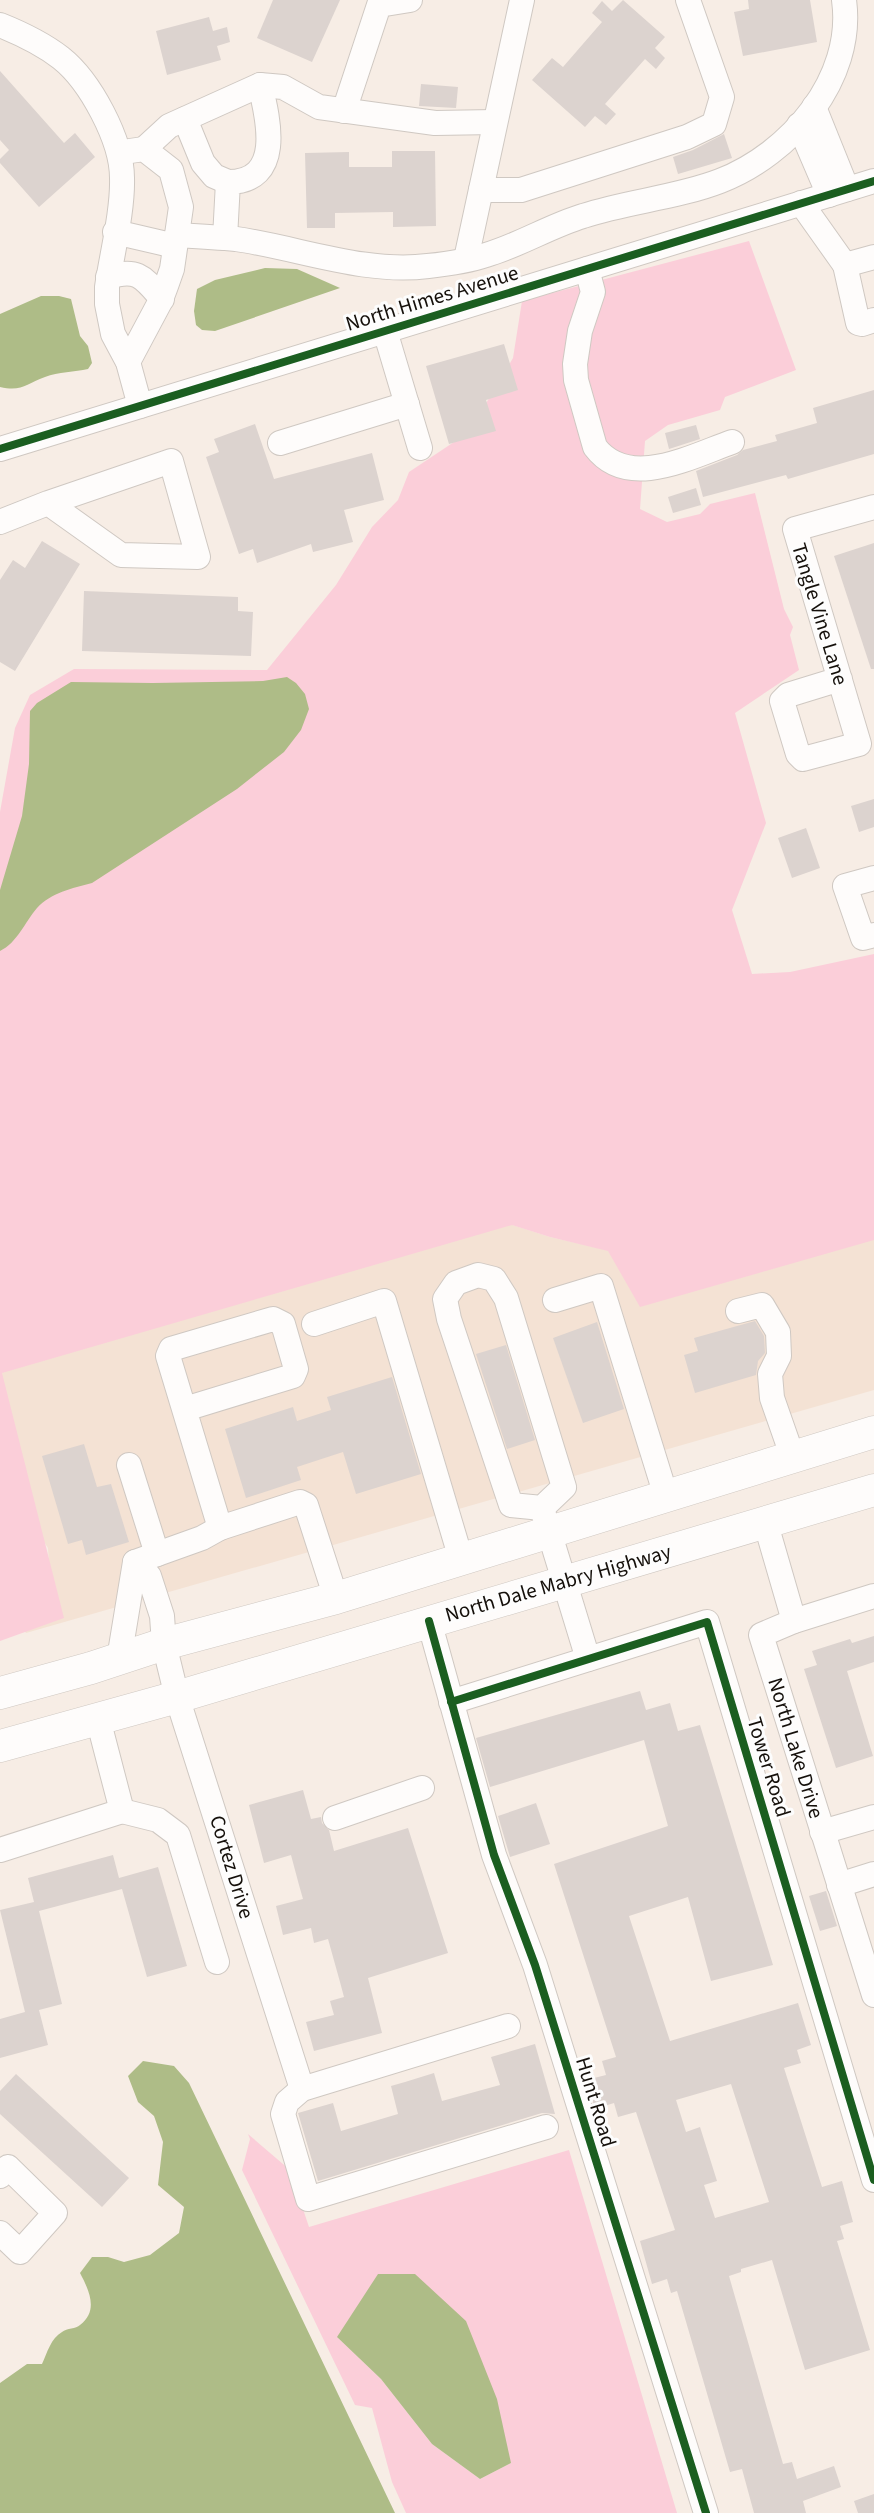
<svg xmlns="http://www.w3.org/2000/svg" width="874" height="2513" font-family="'Source Sans 3',sans-serif">
<style>
.built{fill:#f4e2d4}
.green{fill:#fbced9;fill-rule:evenodd}
.water{fill:#aebc87}
.building{fill:#dcd3cf;fill-rule:evenodd}
.lines{fill:none;stroke-linecap:round;stroke-linejoin:round}
.minor-casing{stroke:#cfc8c2;stroke-width:26}
.major-casing{stroke:#cfc8c2;stroke-width:33}
.minor{stroke:#fefcfb;stroke-width:24}
.major{stroke:#fefcfb;stroke-width:32}
.cycleway-casing{stroke:#fdfdfd;stroke-width:11}
.cycleway{stroke:#1b5e20;stroke-width:8}
.labels{text-anchor:middle;stroke-width:6;stroke-linejoin:round;paint-order:stroke}
.street-label{font-size:21px;fill:#15100b;stroke:#fdfdfd}
</style>
<rect width="100%" height="100%" fill="#f7ede5"/>
<polygon class="built" points="482,1215 550,1237 642,1258 874,1234 874,1390 26,1633 13,1616 51,1597 48,1548 11,1491 0,1386 3,1368"/>
<g class="green">
<polygon points="749,241 796,370 725,397 720,410 668,425 645,441 640,509 667,522 700,514 710,504 755,493 784,609 793,627 790,635 799,670 735,713 766,823 732,910 752,974 790,972 874,954 874,1240 640,1307 608,1251 550,1237 512,1225 2,1373 64,1618 0,1641 0,812 15,728 30,695 74,669 267,670 336,585 372,527 398,500 409,472 469,432 513,358 522,301"/>
<path d="M248,2134L290,2170L309,2227L569,2150L677,2513H406L392,2482L372,2408L355,2405L242,2170L250,2139ZM337,2337L511,2463L480,2479L432,2444L381,2379Z"/>
</g>
<g class="water">
<polygon points="265,268 297,269 340,288 215,331 202,330 196,325 194,311 197,289 215,280"/>
<path d="M41,296H59L71,299L80,336L88,346L92,363L88,369C75,372 58,372 45,377C26,384 22,392 0,387V314Z"/>
<path d="M287,677L296,683L305,694L309,709L301,730L284,752L237,789L92,883C72,888 51,893 37,908C25,922 17,943 0,951V890L22,816L29,764L30,711L37,703L71,682L153,683L263,681Z"/>
<path d="M143,2061L174,2066L189,2083L395,2513H0V2383L27,2364H42C47,2353 51,2338 62,2332C67,2328 76,2329 80,2325C99,2311 89,2290 80,2273L92,2257H108L124,2262L150,2255L179,2233L184,2207L158,2185L163,2142L154,2116L138,2102L128,2076Z"/>
<polygon points="378,2274 415,2274 466,2321 497,2399 511,2463 480,2479 432,2444 381,2379 337,2337"/>
</g>
<g class="building">
<polygon points="273,0 340,0 312,62 257,38"/>
<polygon points="623,0 665,37 655,48 665,58 656,69 645,59 605,104 616,114 606,125 595,116 585,127 532,80 552,58 563,67 602,22 592,13 602,1 612,11"/>
<polygon points="748,0 810,0 817,42 743,56 734,12 749,9"/>
<polygon points="209,17 213,31 227,27 230,42 217,46 221,60 167,75 156,31"/>
<polygon points="0,71 64,143 75,133 95,157 39,207 0,163 0,159 9,150 0,140"/>
<polygon points="421,84 458,87 456,108 419,106"/>
<polygon points="724,134 732,158 678,174 673,157 693,150"/>
<polygon points="392,151 435,151 436,226 393,227 393,212 335,213 335,228 307,228 305,153 349,152 349,167 392,167"/>
<polygon points="504,344 518,390 486,400 496,431 449,444 426,366"/>
<polygon points="874,390 874,454 788,479 786,475 703,497 696,471 737,455 743,450 777,441 775,435 817,423 813,408"/>
<polygon points="255,424 274,479 372,453 384,500 344,510 353,542 313,552 311,544 257,563 253,549 239,554 206,457 219,452 214,439"/>
<polygon points="696,425 700,439 669,449 665,433"/>
<polygon points="696,488 701,505 673,513 668,497"/>
<polygon points="42,541 80,564 15,671 0,662 0,580 13,560 25,568"/>
<polygon points="874,543 874,669 871,669 834,556"/>
<polygon points="84,591 238,597 238,611 253,612 251,656 82,651"/>
<polygon points="874,799 874,827 859,832 851,806"/>
<polygon points="806,828 820,868 792,878 778,838"/>
<polygon points="755,1321 764,1336 765,1353 758,1361 756,1375 695,1393 684,1355 698,1351 694,1338"/>
<polygon points="597,1322 624,1409 583,1423 553,1338"/>
<polygon points="506,1345 535,1440 507,1449 476,1354"/>
<polygon points="392,1377 421,1474 356,1494 343,1452 297,1467 301,1480 246,1498 225,1429 293,1407 297,1421 331,1410 327,1397"/>
<polygon points="84,1444 97,1487 111,1484 129,1542 86,1555 82,1540 68,1544 42,1456"/>
<polygon points="874,1636 874,1662 847,1671 873,1756 836,1768 804,1669 817,1665 812,1651 850,1639 852,1643"/>
<path d="M640,1691L646,1710L670,1703L678,1731L700,1725L773,1965L711,1981L688,1897L629,1916L670,2041L798,2003L811,2045L797,2050L801,2063L784,2068L822,2187L842,2181L853,2222L840,2226L844,2239L837,2241L870,2350L805,2370L772,2260L741,2269V2272L729,2276L783,2464L792,2462L797,2479L834,2466L841,2487L803,2501L806,2513H754L742,2469L730,2472L677,2291L671,2293L667,2279L652,2284L640,2241L675,2230L636,2112L618,2117L614,2103L595,2109L586,2080L606,2075L602,2061L616,2057L554,1864L668,1826L644,1740L490,1787L476,1738ZM731,2084L769,2202L715,2218L704,2185L717,2181L700,2127L686,2132L676,2100Z"/>
<polygon points="303,1790 311,1819 321,1817 322,1823 329,1830 334,1851 408,1828 448,1953 368,1978 382,2033 314,2051 306,2022 334,2015 330,2001 344,1997 340,1982 328,1939 314,1943 311,1928 283,1935 276,1906 303,1899 299,1885 291,1855 264,1863 249,1805"/>
<polygon points="536,1803 550,1844 510,1857 498,1816"/>
<polygon points="113,1855 119,1878 158,1867 187,1966 147,1977 122,1889 39,1911 62,2004 39,2010 48,2045 0,2058 0,2019 25,2012 0,1910 34,1902 28,1878"/>
<polygon points="826,1891 837,1926 820,1931 809,1896"/>
<polygon points="535,2044 555,2114 542,2113 318,2181 298,2113 333,2103 341,2131 398,2114 391,2086 405,2082 434,2073 442,2101 500,2085 491,2057"/>
<polygon points="16,2074 129,2178 102,2207 0,2114 0,2091"/>
<polygon points="874,2494 874,2513 858,2513 854,2501"/>
</g>
<g class="lines">
<g class="minor-casing">
<g id="minor">
<path d="M0,25C20,33 43,44 61,58C90,81 122,140 122,178C123,210 112,254 107,287V304L113,334L128,362L140,406"/>
<polyline points="814,107 847,189"/>
<polyline points="344,111 379,5 410,0"/>
<polyline points="185,119 203,163 214,176 228,182"/>
<polyline points="799,125 829,195"/>
<polyline points="144,149 169,126 260,85 283,87 319,107 435,123 495,122"/>
<polyline points="481,190 521,190 687,137 714,124 722,97 688,0"/>
<polyline points="801,203 845,265 874,257"/>
<polyline points="115,232 175,246"/>
<path d="M177,235C196,236 216,237 236,239C299,248 364,274 428,266C447,264 469,261 486,255C520,245 550,226 583,216C628,201 676,198 720,181C790,154 855,79 844,0"/>
<path d="M225,238L228,182C283,182 269,121 260,85"/>
<polyline points="466,259 522,0"/>
<polyline points="845,265 858,323 862,324 874,320"/>
<path d="M587,269L593,292L580,331L575,364L576,380L595,447C628,491 692,456 732,442"/>
<path d="M108,277C138,268 143,277 162,299"/>
<polyline points="385,331 420,448"/>
<polyline points="128,362 160,302 166,286 172,269 181,207 171,170 144,149 130,151"/>
<polyline points="280,443 407,404"/>
<polyline points="0,449 874,181"/>
<polyline points="0,522 48,503 171,461 198,557 121,555 48,503"/>
<polyline points="840,679 788,695 782,701 798,754 803,759 859,744 795,529 874,507"/>
<polyline points="874,878 845,886 863,938 874,935"/>
<polygon points="478,1275 494,1279 506,1298 564,1487 542,1508 511,1505 449,1319 445,1299 456,1283"/>
<polyline points="555,1300 601,1286 666,1496"/>
<polyline points="738,1311 762,1305 778,1332 779,1356 770,1374 772,1398 793,1458"/>
<polyline points="314,1324 384,1301 461,1559"/>
<polyline points="185,1409 293,1376 296,1369 283,1324 273,1319 171,1349 168,1356 220,1528"/>
<polyline points="129,1465 157,1554"/>
<polyline points="544,1515 588,1659"/>
<polyline points="765,1521 794,1621"/>
<polyline points="135,1562 202,1538 220,1528 300,1502 306,1505 336,1598"/>
<polyline points="874,1596 794,1621 761,1635 874,1995"/>
<polyline points="429,1621 494,1855 535,1965 706,2513"/>
<polyline points="119,1659 135,1562 149,1576 162,1616 164,1644 177,1697 302,2089"/>
<polyline points="451,1702 707,1622 874,2180"/>
<polyline points="122,1811 158,1820 178,1835 217,1962"/>
<polyline points="335,1818 422,1788"/>
<polyline points="822,1832 874,1817"/>
<polyline points="0,1850 122,1811 98,1719"/>
<polyline points="839,1885 874,1874"/>
<polyline points="508,2026 302,2089 287,2102 283,2114 308,2199 546,2127"/>
<polyline points="0,2176 8,2167 55,2213 20,2252 0,2233"/>
</g>
</g>
<g class="major-casing">
<g id="major">
<polyline points="0,1693 91,1668 164,1644 336,1598 874,1432"/>
<polyline points="0,1746 177,1697 874,1490"/>
</g>
</g>
<use href="#minor" class="minor"/>
<use href="#major" class="major"/>
<g class="cycleway-casing">
<g id="cycleway">
<polyline points="0,449 874,181"/>
<polyline points="429,1621 494,1855 535,1965 706,2513"/>
<polyline points="451,1702 707,1622 874,2180"/>
</g>
</g>
<use href="#cycleway" class="cycleway"/>
</g>
<g class="labels">
<g class="street-label">
<text transform="translate(432 298) rotate(-17)" y="7">North Himes Avenue</text>
<text transform="translate(820 614) rotate(73)" y="7">Tangle Vine Lane</text>
<text transform="translate(558 1583) rotate(-16)" y="7">North Dale Mabry Highway</text>
<text transform="translate(796 1748) rotate(73)" y="7">North Lake Drive</text>
<text transform="translate(769 1767) rotate(73)" y="7">Tower Road</text>
<text transform="translate(232 1867) rotate(73)" y="7">Cortez Drive</text>
<text transform="translate(596 2102) rotate(73)" y="7">Hunt Road</text>
</g>
</g>
</svg>
